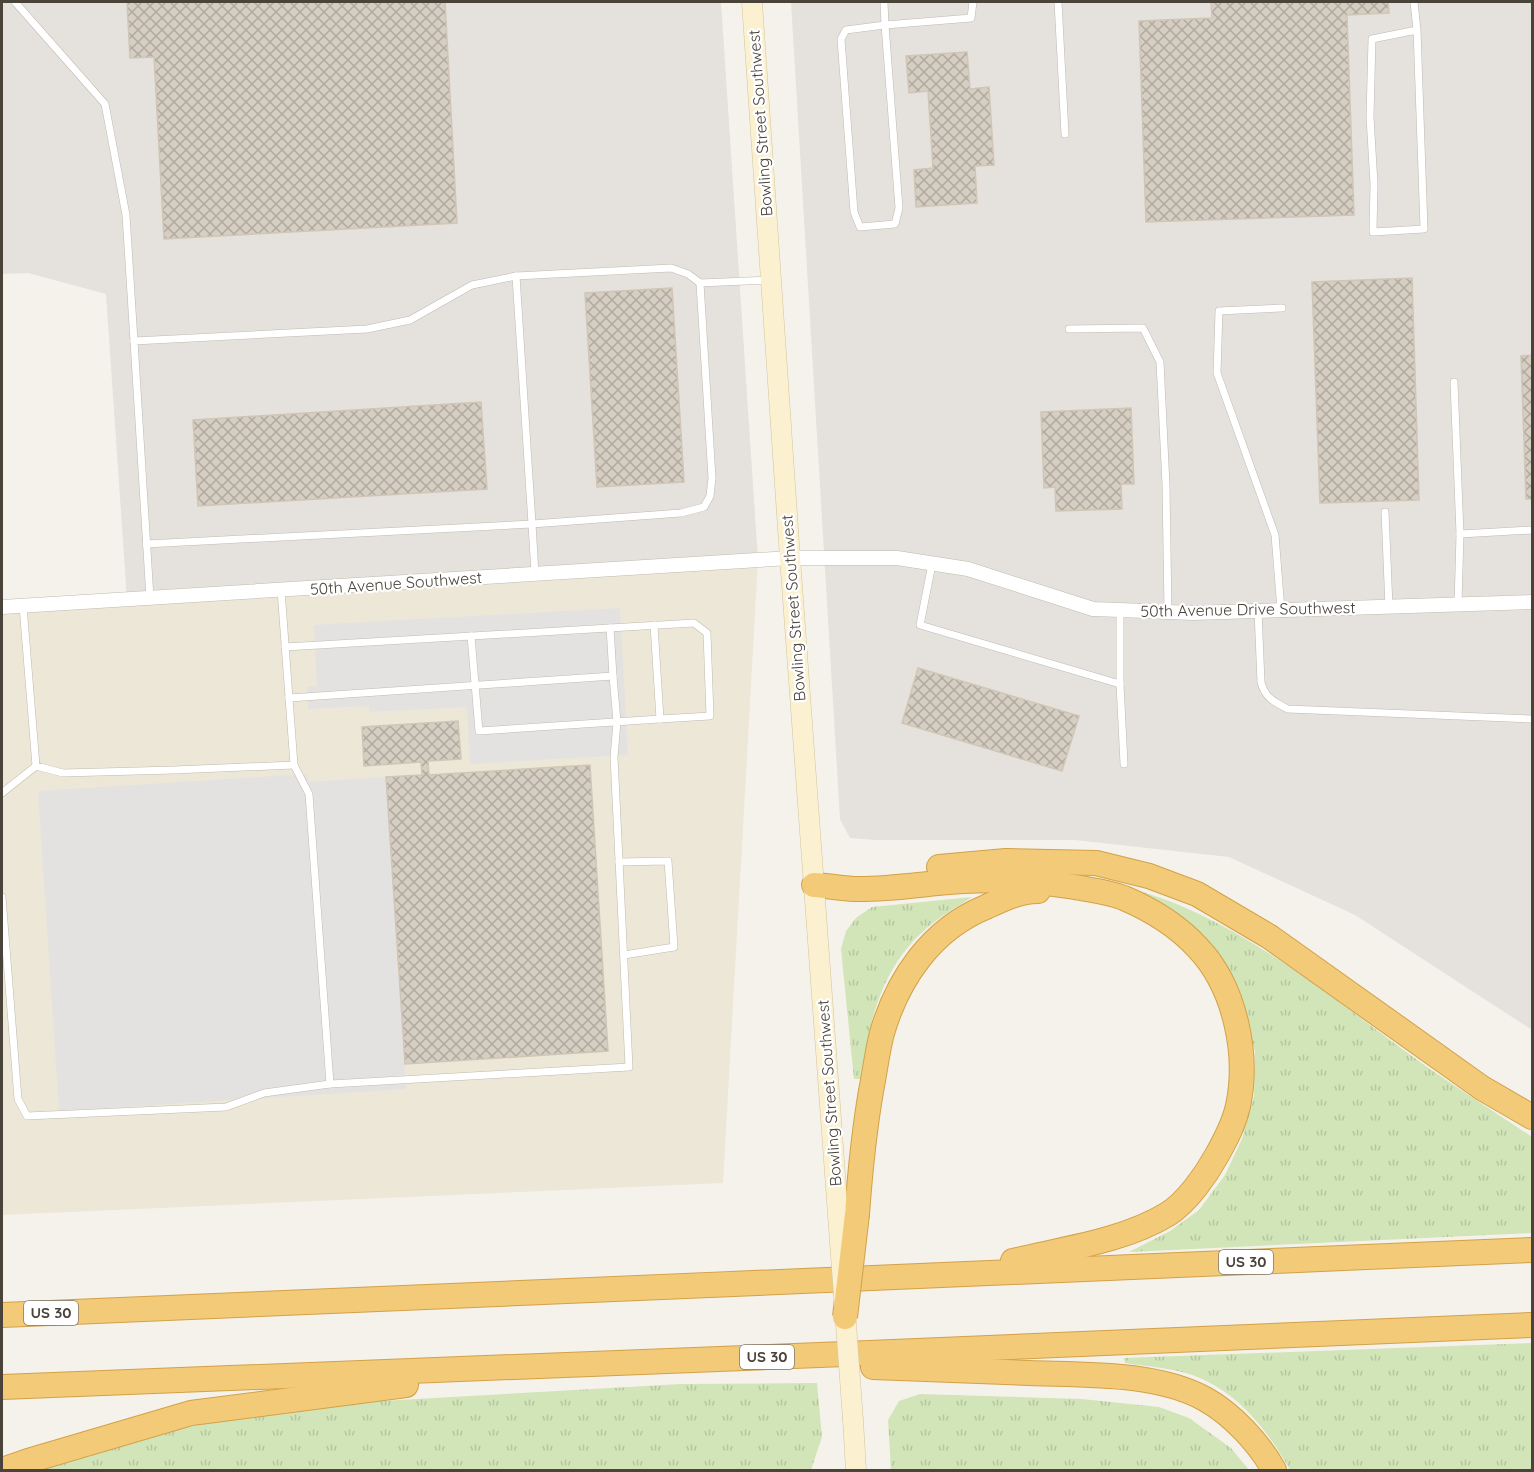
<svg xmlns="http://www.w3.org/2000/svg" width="1534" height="1472" font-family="Quicksand,sans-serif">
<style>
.industrial{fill:#e5e1dd}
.education{fill:#ece7d7}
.grass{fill:url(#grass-tufts)}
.parking{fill:#e4e2e0}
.building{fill:url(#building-cross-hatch);stroke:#d0c6b6;stroke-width:1.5}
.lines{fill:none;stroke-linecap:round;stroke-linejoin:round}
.service-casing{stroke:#c0baaf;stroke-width:8}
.minor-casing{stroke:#c0baaf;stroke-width:15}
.secondary-casing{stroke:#d1c49f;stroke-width:21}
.motorway-casing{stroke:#d2a148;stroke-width:26}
.service{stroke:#fff;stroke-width:7}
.minor{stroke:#fff;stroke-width:14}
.secondary{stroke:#fbf1d0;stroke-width:20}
.motorway{stroke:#f3cb78;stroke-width:24}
.secondary-bridge-casing{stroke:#d1c49f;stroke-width:21;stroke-linecap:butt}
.motorway-bridge-casing{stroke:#d2a148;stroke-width:26;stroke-linecap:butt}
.secondary-bridge{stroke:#fbf1d0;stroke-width:20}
.motorway-bridge{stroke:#f3cb78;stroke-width:24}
.labels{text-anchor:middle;stroke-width:4.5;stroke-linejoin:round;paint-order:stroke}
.shield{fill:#fff;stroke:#807b75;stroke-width:1.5}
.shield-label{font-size:15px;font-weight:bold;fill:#49433a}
.street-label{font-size:16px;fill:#49433a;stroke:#fff}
</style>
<defs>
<pattern id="grass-tufts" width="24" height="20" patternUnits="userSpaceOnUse" patternTransform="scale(1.5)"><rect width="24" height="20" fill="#d1e5b8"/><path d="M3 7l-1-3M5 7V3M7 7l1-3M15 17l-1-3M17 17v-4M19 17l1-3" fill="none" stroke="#b5c69f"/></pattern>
<pattern id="building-cross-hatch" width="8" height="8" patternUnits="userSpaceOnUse" patternTransform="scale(1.5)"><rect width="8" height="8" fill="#d6cec2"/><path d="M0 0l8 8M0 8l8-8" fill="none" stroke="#b0a99f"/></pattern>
</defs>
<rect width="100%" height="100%" fill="#f5f2ec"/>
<g class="industrial">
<polygon points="2,2 721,2 758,560 127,600 106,294 28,273 2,274"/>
<polygon points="791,2 1532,2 1532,1030 1355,915 1229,857 1075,840 876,840 850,838 840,819"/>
</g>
<polygon class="education" points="758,560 723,1183 2,1215 2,607"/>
<g class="grass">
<path d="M1104,883C1225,903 1332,1000 1430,1069C1463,1092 1498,1114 1532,1137V1233L1129,1252L1170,1231L1199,1210L1225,1175L1242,1139L1254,1096L1255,1051L1237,986L1212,951Z"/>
<path d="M972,897C962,904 951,910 941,917C884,957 870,1014 861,1079H854L841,949L846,931L856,918L872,907Z"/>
<path d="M1532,1343V1470H1290C1270,1434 1241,1396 1202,1379C1179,1368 1150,1367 1125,1363L1124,1358Z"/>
<polygon points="817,1383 822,1437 811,1470 42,1470 152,1435 250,1414 328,1404 681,1384"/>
<polygon points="920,1394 1082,1399 1159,1407 1189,1418 1231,1448 1249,1470 891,1470 888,1420 899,1401"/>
</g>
<g class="parking">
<polygon points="620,608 628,755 470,764 467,707 369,712 369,706 308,709 307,687 317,686 314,625"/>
<polygon points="307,774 308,782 386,777 406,1089 59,1111 38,791"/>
</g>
<g class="building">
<polygon points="127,2 445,2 457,223 164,239 154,57 130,58"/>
<polygon points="1211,2 1388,2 1389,13 1347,15 1354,215 1146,222 1139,21 1212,18"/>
<polygon points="967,52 970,89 989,87 994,165 975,166 977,203 916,207 914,170 933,168 928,91 909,93 906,56"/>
<polygon points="1412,278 1419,500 1320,503 1312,282"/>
<polygon points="672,288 684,482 597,487 585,293"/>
<polygon points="1532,355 1532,499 1526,499 1521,356"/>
<polygon points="481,402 487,489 198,506 193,420"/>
<polygon points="1131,408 1134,484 1121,484 1122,509 1056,511 1055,487 1044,488 1041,412"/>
<polygon points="918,668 1079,716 1062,771 902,723"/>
<polygon points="458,721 461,759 428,761 429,775 590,765 608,1051 405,1064 386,777 422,775 421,762 364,766 362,727"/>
</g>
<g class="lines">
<g class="service-casing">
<g id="service">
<polyline points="15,2 105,104 126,215 134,341"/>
<polyline points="884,2 885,25 971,18 973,2"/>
<polyline points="1058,2 1065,134"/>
<polyline points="1414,2 1417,30 1424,229 1373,232 1374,184 1370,117 1372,39 1417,30"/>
<polygon points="885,25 899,208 895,224 860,227 854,212 841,39 846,30"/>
<polyline points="1069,329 1143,328 1160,362 1166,485 1168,612"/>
<polyline points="1454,382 1460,534 1458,604"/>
<polyline points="1385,512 1389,607"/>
<polyline points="1460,534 1532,530"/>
<polyline points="146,544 532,524 516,276"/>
<polyline points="932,564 920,625 1120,684 1120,610"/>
<polyline points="535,574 532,524 681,513 704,507 710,496 712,478 700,283 768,280"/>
<polyline points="150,598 134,341 367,329 410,320 472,285 516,276 671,268 688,274 700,283"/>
<polyline points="23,606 36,766 63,773 174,770 294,765 281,590"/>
<polyline points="1281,610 1275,535 1217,373 1219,311 1282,308"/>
<path d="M1258,611L1261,682C1265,698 1274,702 1288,709L1532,719"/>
<polyline points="610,628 613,676"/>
<polyline points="471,636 479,731 660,719"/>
<polyline points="285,647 694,623 707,633 710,716 660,719 654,625"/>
<polyline points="1120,684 1124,764"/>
<polyline points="289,698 613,676 617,722 614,757 629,1067 330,1084 309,794 294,765"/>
<polyline points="2,793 36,766"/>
<polyline points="619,862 668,861 674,947 624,955"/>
<polyline points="2,897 18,1099 27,1116 226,1107 264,1093 330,1084"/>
</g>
</g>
<g class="minor-casing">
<polyline id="minor" points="2,607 790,558 897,558 968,569 1093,609 1120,610 1193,613 1532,602"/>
</g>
<g class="secondary-casing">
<g id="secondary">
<polyline points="752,2 790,558 838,1215"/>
<polyline points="853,1420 856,1470"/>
</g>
</g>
<g class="motorway-casing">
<g id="motorway">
<polyline points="939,867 1006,861 1096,863 1149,876 1197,894 1270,937 1482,1088 1532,1117"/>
<path d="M814,885C827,886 841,888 854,889C890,890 927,883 963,881C1000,879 1038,881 1075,887C1091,890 1109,892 1124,898C1152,910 1178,926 1198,948C1235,987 1249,1054 1238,1106C1234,1124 1226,1139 1217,1155C1206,1175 1187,1202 1168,1214C1124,1241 1063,1249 1013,1261"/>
<path d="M857,1214C860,1173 864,1132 871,1091C875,1072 877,1052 882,1033C898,978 932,929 986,907C1003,899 1019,891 1038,891"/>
<polyline points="2,1315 1532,1250"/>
<path d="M873,1367C925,1369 977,1371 1029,1373C1084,1375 1156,1372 1205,1399C1232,1414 1259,1443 1274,1470"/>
<polyline points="2,1387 845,1354 1532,1325"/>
<polyline points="2,1470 28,1461 191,1413 406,1385"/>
</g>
</g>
<use href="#service" class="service"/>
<use href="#minor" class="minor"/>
<use href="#secondary" class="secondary"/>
<use href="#motorway" class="motorway"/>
<g class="secondary-bridge-casing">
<polyline id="secondary-bridge" points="838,1215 853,1420"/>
</g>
<g class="motorway-bridge-casing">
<polyline id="motorway-bridge" points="845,1317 857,1214"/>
</g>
<use href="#secondary-bridge" class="secondary-bridge"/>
<use href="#motorway-bridge" class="motorway-bridge"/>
</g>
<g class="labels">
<g class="shield">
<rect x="1219" y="1250" width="54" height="24" rx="4.5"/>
<rect x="24" y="1301" width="54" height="24" rx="4.5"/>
<rect x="740" y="1345" width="54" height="24" rx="4.5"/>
</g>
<g class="shield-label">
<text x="1246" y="1267">US 30</text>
<text x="51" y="1318">US 30</text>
<text x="767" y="1362">US 30</text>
</g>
<g class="street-label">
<text transform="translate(760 123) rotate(-94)" y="6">Bowling Street Southwest</text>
<text transform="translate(396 583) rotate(-4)" y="6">50th Avenue Southwest</text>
<text transform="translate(793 608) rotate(-94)" y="6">Bowling Street Southwest</text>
<text transform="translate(1248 609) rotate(-1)" y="6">50th Avenue Drive Southwest</text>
<text transform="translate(829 1093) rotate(-94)" y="6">Bowling Street Southwest</text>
</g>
</g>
<rect width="1534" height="1472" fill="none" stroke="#49433a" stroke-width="6"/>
</svg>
